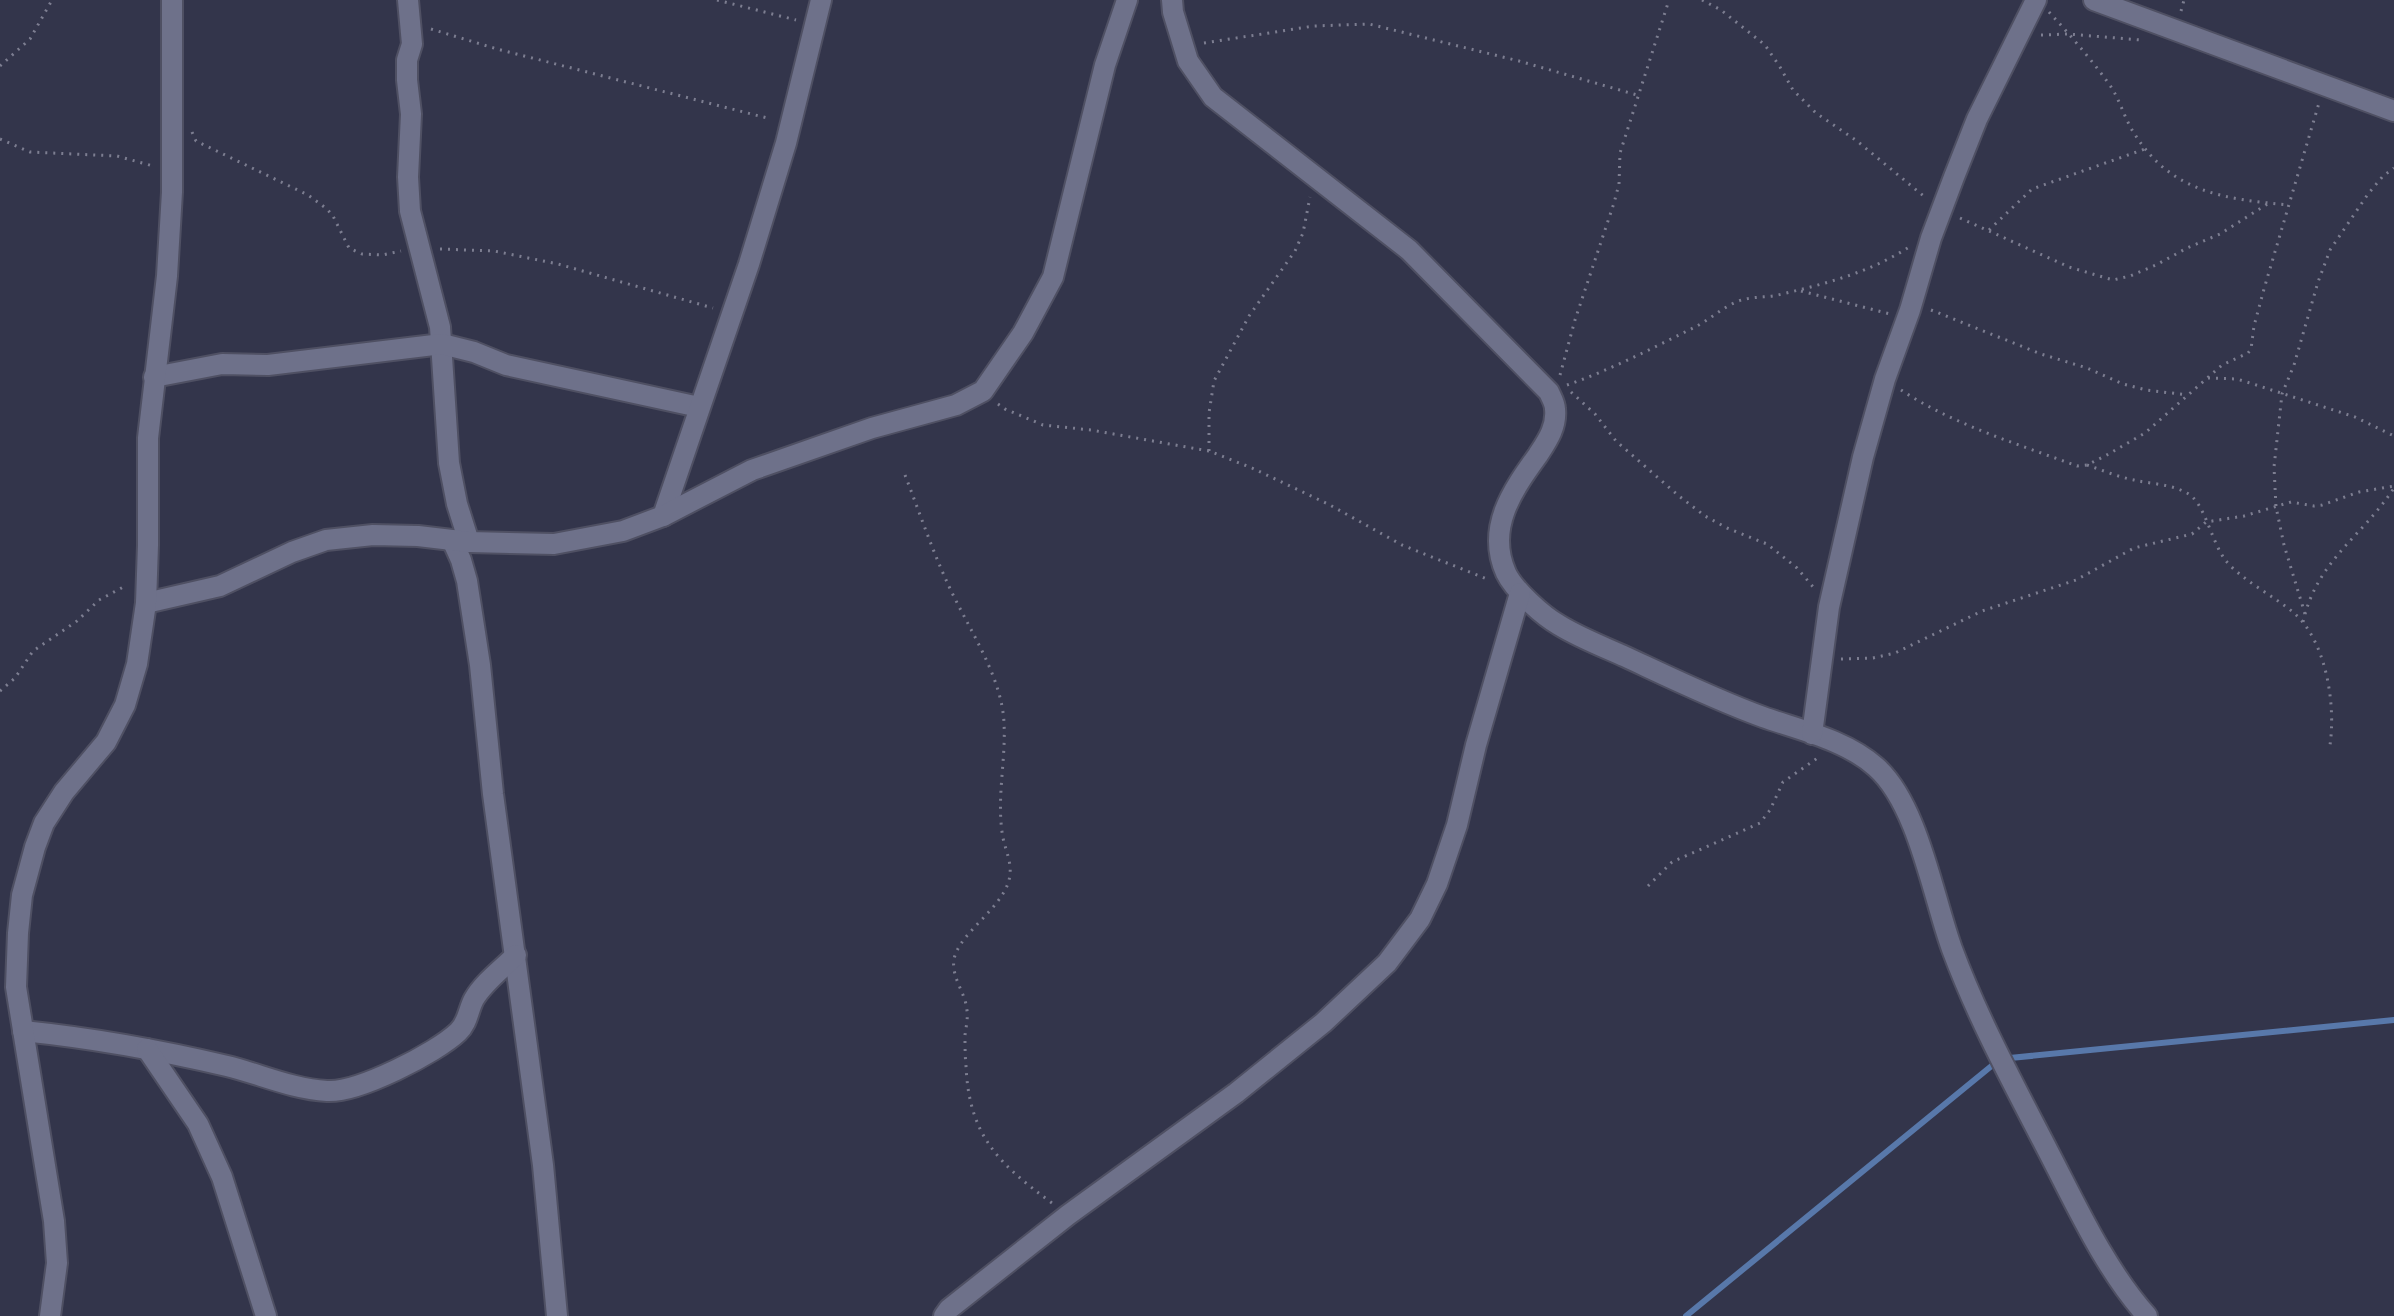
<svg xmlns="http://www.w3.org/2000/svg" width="2394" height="1316" font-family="'Varela Round',sans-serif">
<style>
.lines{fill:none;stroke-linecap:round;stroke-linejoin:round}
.stream{stroke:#5878aa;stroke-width:6}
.minor-casing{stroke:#4f5063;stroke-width:24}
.path{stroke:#7d7e91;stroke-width:3;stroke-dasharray:2 6;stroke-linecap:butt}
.minor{stroke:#6e718a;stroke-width:20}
</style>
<rect width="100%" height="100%" fill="#33354b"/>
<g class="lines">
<polyline class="stream" points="1686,1316 2000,1059 2394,1020"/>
<g class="minor-casing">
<g id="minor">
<polyline points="408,0 412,44 407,60 407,80 411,114 408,177 410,211 440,327 449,463 457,504 469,542"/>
<path d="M1172,0L1173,12L1188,61L1213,97L1409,250L1549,392C1551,397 1555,403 1555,409C1557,427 1547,441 1538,455C1512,491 1486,528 1506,573C1514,590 1543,616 1559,625C1580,638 1604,647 1626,657C1671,678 1716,700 1763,717C1800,730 1846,740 1876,767C1918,804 1933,897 1952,949C1978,1019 2014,1085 2048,1151C2077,1207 2105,1269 2147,1316"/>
<polyline points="2094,0 2394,111"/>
<polyline points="154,377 222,364 268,365 442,344 474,352 506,365 699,407"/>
<polyline points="663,516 749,264 786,143 821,0"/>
<polyline points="452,540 461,560 467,581 480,665 493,794 543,1165 557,1316"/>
<polyline points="146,603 220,586 292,552 326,540 373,535 418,536 469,542 554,544 623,531 663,516 752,470 872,428 956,405 983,391 1023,333 1053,277 1105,65 1127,0"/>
<polyline points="1812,734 1829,607 1863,457 1885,379 1910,310 1931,238 1954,177 1977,119 2036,0"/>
<path d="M23,1031C92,1038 159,1050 227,1066C260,1074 292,1089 327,1091C358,1093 436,1053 458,1032C468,1023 468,1010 474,999C484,982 502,969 516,955"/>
<polyline points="147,1049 198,1124 222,1177 266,1316"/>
<polyline points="50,1316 57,1263 54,1221 16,987 18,933 22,895 35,847 44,823 64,792 106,742 125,705 137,664 146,603 148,545 148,438 167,276 172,192 172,0"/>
<polyline points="944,1316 949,1309 1068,1215 1236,1093 1323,1023 1387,963 1420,919 1437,884 1457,825 1476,745 1520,593"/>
</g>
</g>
<g class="path">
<polyline points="717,0 796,20"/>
<polyline points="1702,0 1721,10 1765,45 1780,67 1793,90 1816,113 1857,141 1926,198"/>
<polyline points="2181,11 2184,0"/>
<path d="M2049,12C2070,35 2091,59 2109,84C2120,99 2124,118 2134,133C2171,193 2225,199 2289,205"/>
<polyline points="431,29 497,49 771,119"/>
<polyline points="2041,35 2068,34 2141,40"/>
<polyline points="1204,43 1314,26 1369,24 1519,61 1637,95"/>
<polyline points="0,66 30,39 52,0"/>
<polyline points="192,132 196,141 308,195 327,209 333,216 349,248 362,254 382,255 401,251"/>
<polyline points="0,139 30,152 117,156 153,166"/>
<polyline points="1960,218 2069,267 2113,280 2130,276 2156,265 2187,248 2220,234 2269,203"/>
<polyline points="1989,230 2032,189 2145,149"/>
<polyline points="440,249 494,251 558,264 713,308"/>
<polyline points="1801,291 1890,314"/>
<polyline points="1931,310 2041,354 2087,368 2123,384 2146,390 2188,395"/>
<polyline points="1560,375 1575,320 1614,203 1619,184 1620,153 1669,0"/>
<polyline points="2208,378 2237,379 2250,383 2355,417 2394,436"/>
<path d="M1567,385C1610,370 1653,348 1695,327C1709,320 1722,308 1736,302C1750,296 1764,298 1778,295C1824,284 1869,273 1909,247"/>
<path d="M1901,390C1954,425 2018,444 2077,466L2087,465L2105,456L2145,433L2222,365L2248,353L2251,349L2254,326L2264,289L2319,103"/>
<polyline points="1571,392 1595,414 1616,441 1679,496 1705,516 1727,528 1767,544 1797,568 1814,588"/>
<polyline points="998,404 1005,409 1043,425 1091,430 1209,451 1252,468 1328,504 1402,545 1487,579"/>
<polyline points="1209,451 1209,413 1214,381 1249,316 1295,251 1303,233 1310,197"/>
<path d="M2087,465C2102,470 2118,477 2134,480C2151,484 2171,484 2187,493C2205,502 2211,542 2226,561C2243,581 2274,596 2294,613C2326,641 2336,704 2330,745"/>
<path d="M905,475C919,511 931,547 947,582C966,625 1002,675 1004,723C1006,761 996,800 1003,838C1006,852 1013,865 1009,880C1001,910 960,932 954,959C951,978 966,993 967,1011C968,1019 966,1027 965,1035C965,1045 965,1056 966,1066C969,1136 999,1164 1052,1203"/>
<polyline points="2305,614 2284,545 2276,507 2274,467 2282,394 2294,365 2318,282 2330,250 2368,194 2383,176 2394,168"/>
<path d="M2303,622C2317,560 2362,537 2394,488"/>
<polyline points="1841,659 1873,658 1895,653 1982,611 2076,580 2134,548 2192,534 2206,522 2244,516 2291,502 2314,506 2322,505 2359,492 2394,486"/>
<polyline points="0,691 15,678 33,651 77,621 99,600 127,585"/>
<polyline points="1648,886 1672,862 1760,823 1770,810 1783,782 1819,757"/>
</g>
<use href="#minor" class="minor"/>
</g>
</svg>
